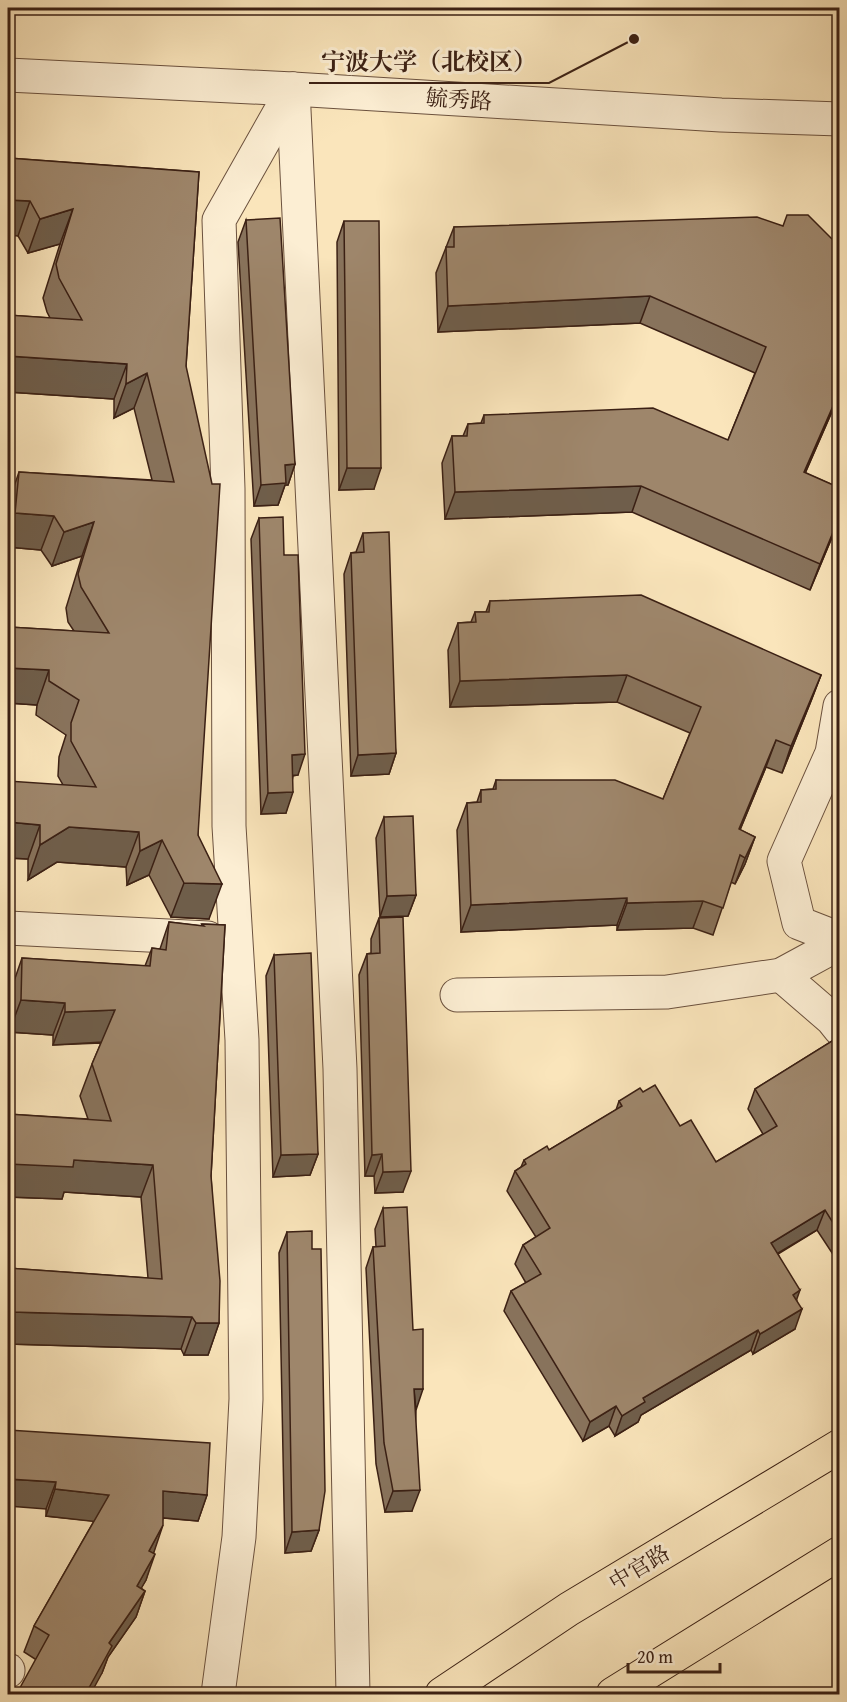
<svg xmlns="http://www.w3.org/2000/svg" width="847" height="1702" font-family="'Gentium Book Plus','Noto Serif SC',serif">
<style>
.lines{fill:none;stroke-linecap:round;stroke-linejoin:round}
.minor-casing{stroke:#6b513e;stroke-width:35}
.major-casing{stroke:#3b2014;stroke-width:35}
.minor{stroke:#fceed3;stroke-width:33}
.major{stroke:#fae5bb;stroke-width:33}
.wall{fill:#88735c;stroke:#3b2014;stroke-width:1.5}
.shaded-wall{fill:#6f5e4b;stroke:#3b2014;stroke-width:1.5}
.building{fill:#9e866b;stroke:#3b2014;stroke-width:1.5}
.labels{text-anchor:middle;stroke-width:6;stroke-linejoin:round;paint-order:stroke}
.street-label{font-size:22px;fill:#3b2014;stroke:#fceed3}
.leader{fill:none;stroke:#3b2014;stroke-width:2}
.callout-dot{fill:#3b2014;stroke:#fceed3;stroke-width:2}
.callout-label{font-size:24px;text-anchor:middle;font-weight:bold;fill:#3b2014;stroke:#fceed3;stroke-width:6;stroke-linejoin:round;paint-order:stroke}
</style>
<rect width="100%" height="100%" fill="#fae5bb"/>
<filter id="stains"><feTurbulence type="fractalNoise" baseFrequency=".00333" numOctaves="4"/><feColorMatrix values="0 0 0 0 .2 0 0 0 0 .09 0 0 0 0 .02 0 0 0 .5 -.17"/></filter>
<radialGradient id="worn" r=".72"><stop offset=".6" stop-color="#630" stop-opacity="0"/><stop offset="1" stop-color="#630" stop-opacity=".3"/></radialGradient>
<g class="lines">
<g class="minor-casing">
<g id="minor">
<polyline points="8,75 293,89 721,115 840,119"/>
<polyline points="293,89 340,1069 353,1694"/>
<polyline points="840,706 832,753 784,861 799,923 840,939"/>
<polyline points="8,928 208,938"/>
<polyline points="781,975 832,1019 840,1029"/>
<polyline points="457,995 667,992 781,975 840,943"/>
<polyline points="8,1670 8,1671"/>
<polyline points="218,1694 239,1537 246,1399 242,1040 229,826 228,489 219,220 293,89"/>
</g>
</g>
<g class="major-casing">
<g id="major">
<polyline points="442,1694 569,1609 840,1446"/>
<polyline points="613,1694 840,1553"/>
</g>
</g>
<use href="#minor" class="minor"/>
<use href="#major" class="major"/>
</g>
<g class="wall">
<polygon points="8,158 199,172 186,366 198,835 209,919 171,917 149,875 127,885 126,867 57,862 28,880 28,859 8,858 63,785 58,776 59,757 66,735 36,715 37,705 8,703 8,631 9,627 74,631 68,622 66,608 82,556 52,566 41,550 8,547 8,504 19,472 152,480 134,408 114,418 114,399 8,392 8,315 50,318 47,312 43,298 60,244 28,253 18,236"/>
<polygon points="246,220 295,464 288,485 285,485 278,505 254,506 238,242"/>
<polygon points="344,221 374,489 339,490 337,242"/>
<polygon points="454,227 840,247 840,409 834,407 805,473 840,488 840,518 810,590 632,512 445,519 442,463 452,436 463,436 468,424 481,423 484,415 728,440 755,373 640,323 438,332 436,273"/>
<polygon points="259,518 284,555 298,775 293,776 286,813 261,814 251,539"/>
<polygon points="363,533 396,753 389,774 351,776 344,574 351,553 356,552"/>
<polygon points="490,601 821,675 811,701 782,773 766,767 740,830 755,837 745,864 735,884 731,882 713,935 693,928 617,930 617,925 461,932 457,830 467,803 477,802 481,790 493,789 496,780 663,799 690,733 617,702 450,707 448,650 458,623 471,622 475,612 486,612"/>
<polygon points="384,817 416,895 408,916 380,917 376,838"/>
<polygon points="379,918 403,1192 375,1193 374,1176 365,1176 359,975 367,954 371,953 371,939"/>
<polygon points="169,922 201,926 202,924 225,925 211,1176 219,1323 208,1355 184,1355 181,1349 8,1344 8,1268 148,1278 141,1197 64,1192 62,1199 8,1197 8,1114 88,1119 80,1096 92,1064 101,1043 53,1045 53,1035 9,1032 11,990 22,958 145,966 152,948 160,949"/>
<polygon points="274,955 318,1154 310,1175 273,1177 266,976"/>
<polygon points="840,1036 840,1265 817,1230 778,1254 797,1301 795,1329 753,1354 751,1350 641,1415 638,1422 615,1436 609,1426 583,1441 504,1311 511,1291 526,1283 515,1264 523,1245 536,1237 507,1191 515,1171 521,1167 524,1160 549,1150 616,1110 619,1101 643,1092 716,1162 763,1134 748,1109 755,1089"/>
<polygon points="383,1208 416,1410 412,1511 385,1512 376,1464 366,1268 373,1247 376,1247 375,1229"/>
<polygon points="287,1232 312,1249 319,1530 311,1551 285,1553 279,1253"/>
<polygon points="8,1430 207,1495 198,1521 163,1518 146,1580 141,1588 145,1591 136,1617 108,1657 102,1673 35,1659 24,1652 34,1626 94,1521 46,1516 46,1509"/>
</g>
<g class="shaded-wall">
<polygon points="8,200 30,201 18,236 8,235"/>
<polygon points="73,209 60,244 28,253 40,219"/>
<polygon points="650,296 640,323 438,332 448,306"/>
<polygon points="8,356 127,364 114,399 8,392"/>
<polygon points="147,373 134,408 114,418 126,384"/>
<polygon points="840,390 834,407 794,499 804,472"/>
<polygon points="295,464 288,485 285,485 278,505 254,506 261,485 285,465"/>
<polygon points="347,468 381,468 374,489 339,490"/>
<polygon points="641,486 632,512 445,519 455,492"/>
<polygon points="15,513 54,516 41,550 8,547 8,533"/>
<polygon points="840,515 840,518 810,590 820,564"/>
<polygon points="94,522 82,556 52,566 64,532"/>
<polygon points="8,668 49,670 37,705 8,703"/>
<polygon points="627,675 617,702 450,707 460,681"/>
<polygon points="821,675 811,701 782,773 791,746"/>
<polygon points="776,740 766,767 729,856 739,829"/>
<polygon points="396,753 389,774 351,776 358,755"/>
<polygon points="305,754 298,775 284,776 292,755"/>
<polygon points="293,792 286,813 261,814 268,793"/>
<polygon points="8,822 40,825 28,859 8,858"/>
<polygon points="69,827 139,832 126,867 57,862 28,880 40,845"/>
<polygon points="755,837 745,864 735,884 745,858"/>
<polygon points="162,840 149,875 127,885 140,851"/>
<polygon points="184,883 222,884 209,919 171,917"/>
<polygon points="416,895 408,916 380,917 387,896"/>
<polygon points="627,898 617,925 461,932 471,905"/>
<polygon points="703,901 693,928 617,930 627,903"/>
<polygon points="21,1000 65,1003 53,1035 9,1032"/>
<polygon points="115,1010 103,1042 53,1045 65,1012"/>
<polygon points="318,1154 310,1175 273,1177 281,1155"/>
<polygon points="382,1154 374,1176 365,1176 372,1155"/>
<polygon points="74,1160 153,1165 141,1197 64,1192 62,1199 8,1197 8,1164"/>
<polygon points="411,1171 403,1192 375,1193 383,1172"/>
<polygon points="825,1210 817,1230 763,1262 771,1243"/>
<polygon points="800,1290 793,1310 793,1295"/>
<polygon points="8,1309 11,1310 8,1319"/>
<polygon points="802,1309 795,1329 753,1354 760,1334"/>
<polygon points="11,1312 192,1317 181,1349 8,1344 8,1322"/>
<polygon points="196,1323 219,1323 208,1355 184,1355"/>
<polygon points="758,1330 751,1350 641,1415 638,1422 615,1436 622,1416 643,1398"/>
<polygon points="414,1389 423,1389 416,1410"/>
<polygon points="616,1406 609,1426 583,1441 590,1422"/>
<polygon points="8,1479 56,1482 46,1509 8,1506"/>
<polygon points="55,1489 109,1495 99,1522 46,1516"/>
<polygon points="420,1490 412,1511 385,1512 393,1491"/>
<polygon points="163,1491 207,1495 198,1521 154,1517"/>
<polygon points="163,1525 154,1552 139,1577 149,1551"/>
<polygon points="319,1530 311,1551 285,1553 292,1532"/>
<polygon points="155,1554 146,1580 127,1613 137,1586"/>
<polygon points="145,1591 136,1617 108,1657 102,1673 90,1695 85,1695 109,1643"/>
</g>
<g class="building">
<polygon points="8,158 199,172 186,366 212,484 220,484 198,835 222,884 184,883 162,840 140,851 139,832 69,827 40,845 40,825 8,822 8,781 96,787 71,741 71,723 79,700 49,681 49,670 8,668 9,627 109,633 81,587 78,574 94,522 64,532 54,516 15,513 19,472 174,482 147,373 126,384 127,364 8,356 8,315 82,320 59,278 56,264 73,209 40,219 30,201 8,200"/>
<polygon points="787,215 808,215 840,247 840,390 804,472 840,488 840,515 820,564 641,486 455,492 452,436 467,436 468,424 484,423 484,415 653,408 728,440 766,347 650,296 448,306 446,247 454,247 454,227 757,217 783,226"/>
<polygon points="280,218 295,464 285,465 286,483 261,485 246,220"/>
<polygon points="344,221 379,221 381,468 347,468"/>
<polygon points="283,517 284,555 298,555 305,754 292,755 293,792 268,793 259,518"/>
<polygon points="389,532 396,753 358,755 351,553 364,552 363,533"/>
<polygon points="641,595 821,675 791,746 776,740 739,829 755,837 745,858 740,855 723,908 703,901 627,903 627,898 471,905 467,803 481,802 481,790 496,789 496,780 615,780 663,799 701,707 627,675 460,681 458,623 476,622 475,612 489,612 490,601"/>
<polygon points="413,816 416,895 387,896 384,817"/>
<polygon points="403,917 411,1171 383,1172 382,1154 372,1155 367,954 380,953 379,918"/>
<polygon points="169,922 204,926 202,924 225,925 211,1176 220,1281 219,1323 196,1323 192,1317 11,1312 11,1310 8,1309 8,1268 162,1279 153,1165 74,1160 73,1167 8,1164 8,1114 111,1121 92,1064 115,1010 65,1012 65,1003 21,1000 22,958 150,966 152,948 166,950"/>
<polygon points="311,953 318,1154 281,1155 274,955"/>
<polygon points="840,1036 840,1234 825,1210 771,1243 800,1290 793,1295 802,1309 760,1334 758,1330 643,1398 645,1402 622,1416 616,1406 590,1422 511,1291 541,1274 523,1245 550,1228 515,1171 526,1164 524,1160 547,1146 549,1150 622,1106 619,1101 640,1088 643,1092 655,1085 680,1126 691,1120 716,1162 777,1126 755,1089"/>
<polygon points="407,1207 413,1330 423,1329 423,1389 414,1389 420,1490 393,1491 384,1443 373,1247 385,1246 383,1208"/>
<polygon points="312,1231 312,1249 321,1249 325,1491 319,1530 292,1532 287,1232"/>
<polygon points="8,1430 210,1443 207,1495 163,1491 163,1525 149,1551 155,1554 137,1586 145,1591 109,1643 112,1646 85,1695 16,1695 49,1635 34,1626 109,1495 55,1489 56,1482 8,1479"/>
<polygon points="8,1687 12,1695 8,1695"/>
</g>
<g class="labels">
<g class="street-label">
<text transform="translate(459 99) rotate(4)" y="8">毓秀路</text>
<text transform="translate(639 1567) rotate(-31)" y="8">中官路</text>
</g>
</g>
<path class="leader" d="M634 39L549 83H309"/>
<circle class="callout-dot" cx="634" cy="39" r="6"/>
<g class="callout-label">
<text x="429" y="70">宁波大学（北校区）</text>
</g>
<rect width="847" height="1702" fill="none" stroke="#fae5bb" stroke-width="30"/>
<rect x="9" y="9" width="829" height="1684" fill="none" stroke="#3b2014" stroke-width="3"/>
<rect x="15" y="15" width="817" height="1672" fill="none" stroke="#3b2014" stroke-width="1.5"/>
<path d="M628 1663v9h92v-9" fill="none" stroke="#3b2014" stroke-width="3"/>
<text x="637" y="1663" font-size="18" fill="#3b2014" stroke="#fceed3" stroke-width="4.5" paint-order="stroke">20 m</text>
<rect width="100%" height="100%" filter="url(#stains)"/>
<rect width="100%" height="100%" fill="url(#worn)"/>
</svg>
